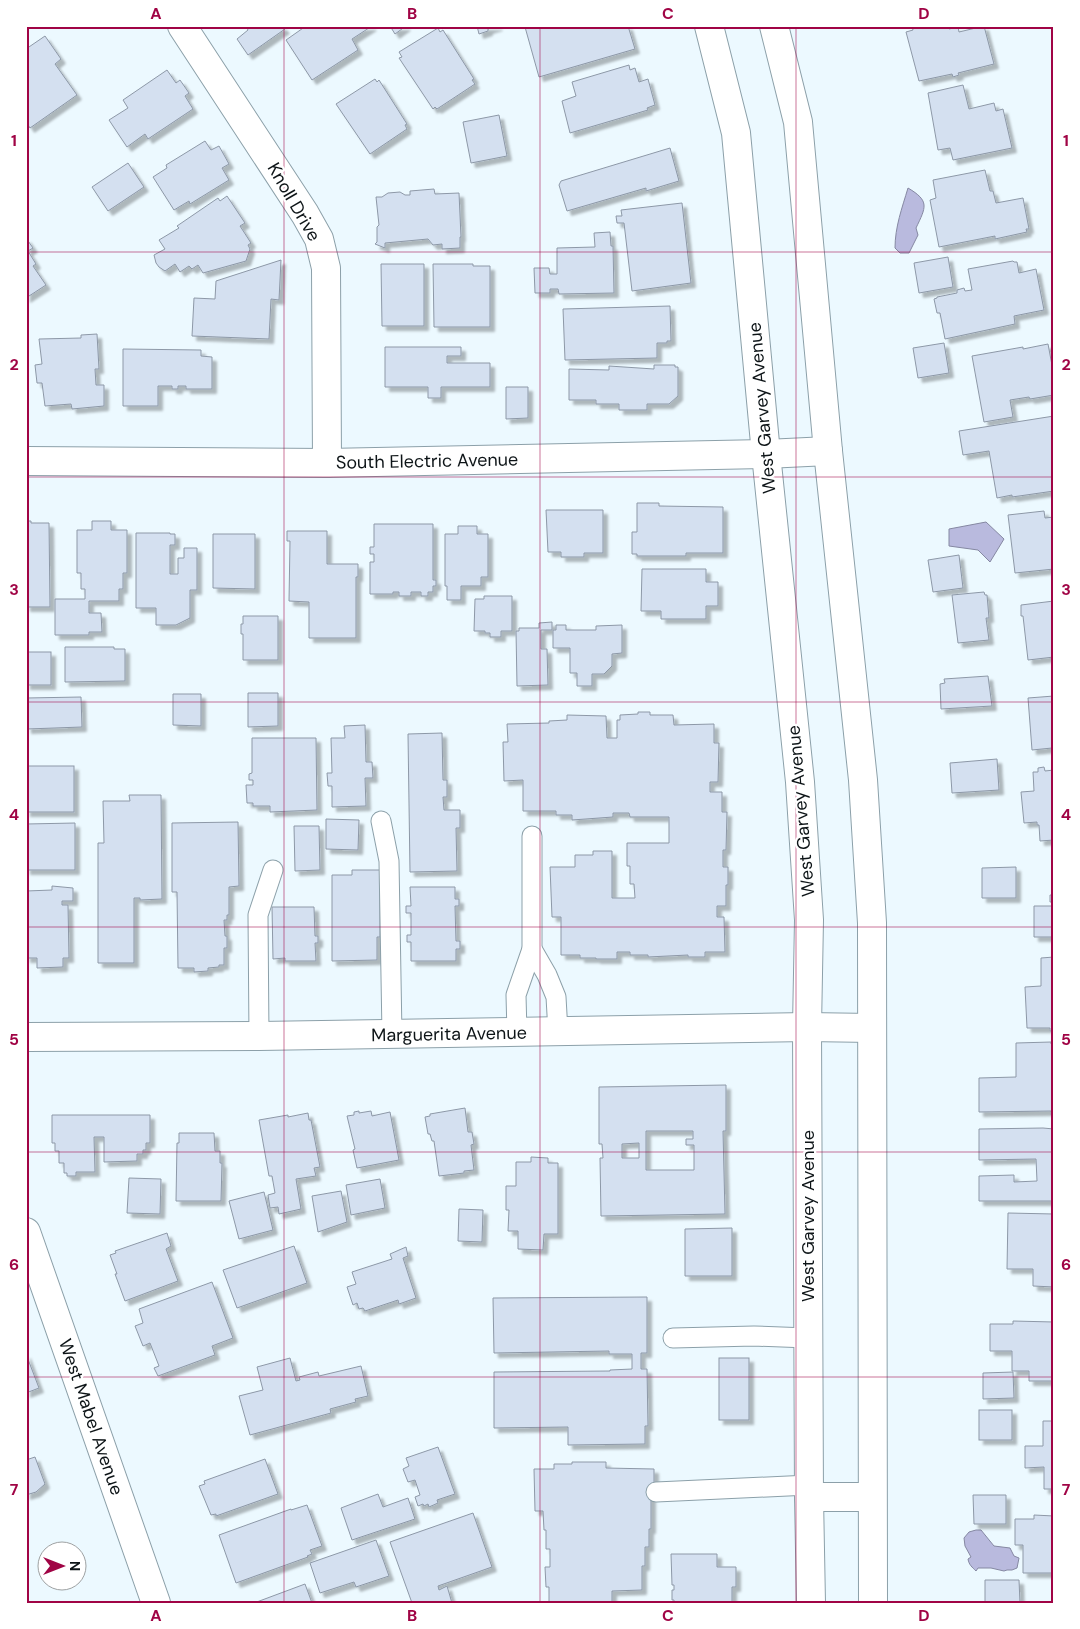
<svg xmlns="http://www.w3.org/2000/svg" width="1080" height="1629" font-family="'DM Sans',sans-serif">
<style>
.water{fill:#b9bade;stroke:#8588a2}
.building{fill:#d4e0f0;stroke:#8d98a7;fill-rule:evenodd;filter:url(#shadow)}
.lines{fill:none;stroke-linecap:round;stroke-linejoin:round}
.lane-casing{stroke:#8ca0a9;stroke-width:21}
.street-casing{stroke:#8ca0a9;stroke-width:30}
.primary-casing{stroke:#8ca0a9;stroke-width:30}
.lane{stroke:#fff;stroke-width:19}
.street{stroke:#fff;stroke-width:28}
.primary{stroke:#fff;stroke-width:28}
.grid{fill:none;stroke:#a00445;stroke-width:1;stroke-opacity:0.55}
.labels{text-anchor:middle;stroke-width:4.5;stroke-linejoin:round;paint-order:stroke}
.street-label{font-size:18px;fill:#0d1417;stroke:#fff}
.neatline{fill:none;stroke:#a00445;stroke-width:2}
.grid-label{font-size:16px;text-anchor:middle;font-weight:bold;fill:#a00445}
</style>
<defs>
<filter id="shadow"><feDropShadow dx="4.5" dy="4.5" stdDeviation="1" flood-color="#0004"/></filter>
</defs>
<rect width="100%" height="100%" fill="#ecf9ff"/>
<g class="water">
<path d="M908,188C930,201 926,207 916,228L918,235L909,253H900L895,248C895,227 902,208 908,188Z"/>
<polygon points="986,522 1004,539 990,562 978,550 949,546 949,529"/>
<path d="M976,1530H981L994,1546L1010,1548L1014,1556L1019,1558L1017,1568L1012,1570H1007L1004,1571L991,1568H978L976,1571C972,1567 969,1565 968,1559L971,1557L965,1546L964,1538L969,1532Z"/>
</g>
<g class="building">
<polygon points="246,26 282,26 285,29 248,55 237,39 248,30"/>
<polygon points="306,26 372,26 352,39 358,50 312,80 286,40"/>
<polygon points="390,26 406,26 395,34"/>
<polygon points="477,26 498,26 488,29 488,31 479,34"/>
<polygon points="528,26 628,26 635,49 539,77 525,27"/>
<polygon points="912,26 948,26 949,29 958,27 959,32 984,26 994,64 958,73 959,75 953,77 952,74 919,81 906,32 913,30"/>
<polygon points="438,28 440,32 443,30 474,79 472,80 475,84 437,109 435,107 433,109 399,58 402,57 399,52"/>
<polygon points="45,36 61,59 55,64 77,95 30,128 26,122 26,49"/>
<polygon points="629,65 630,70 635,68 639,82 648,79 655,105 647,108 648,110 570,133 562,101 576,96 572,82"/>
<polygon points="167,70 176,83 180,80 189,93 185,96 193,109 148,139 145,134 127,147 109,120 128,108 123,100"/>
<polygon points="375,79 377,82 379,80 407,124 405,125 407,129 370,154 336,104"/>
<polygon points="963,85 969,109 994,103 996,111 1003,109 1012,148 953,160 950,148 938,150 928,93"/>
<polygon points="499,115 507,156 471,163 463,122"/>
<polygon points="205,141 211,150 219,146 229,164 222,168 229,180 190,204 189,201 174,210 153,177 167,168 166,165"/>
<polygon points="670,148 679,181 646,191 646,188 567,211 559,185 561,181"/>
<polygon points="128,163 144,187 108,211 92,187"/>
<polygon points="985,170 990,191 993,191 996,203 1023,198 1029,229 1026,229 1027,232 995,239 995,236 939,247 930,200 936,198 933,180"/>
<polygon points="434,189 435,194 459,193 461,237 460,237 460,248 442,249 442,244 433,245 428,239 385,243 385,248 375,244 377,242 377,227 379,225 376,197 382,197 388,193 400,192 405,195 410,195 410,191"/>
<polygon points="227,196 245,223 240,226 251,243 248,245 250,249 246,261 203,273 198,265 192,269 189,266 180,272 175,264 165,271 159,267 156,263 154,255 165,249 159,240 179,228 177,226 218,198 220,201"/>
<polygon points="682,203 691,283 632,291 624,223 617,223 616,216 622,216 621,210"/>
<polygon points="610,232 611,246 613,246 614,293 559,294 558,289 550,289 550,293 535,293 534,268 549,268 550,274 557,274 557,248 595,247 594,233"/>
<polygon points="26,238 33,248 28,251 36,264 33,266 46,285 26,298"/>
<polygon points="948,257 953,287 919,293 914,263"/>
<polygon points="281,260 279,300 271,299 269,339 192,336 194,298 215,299 216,281"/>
<polygon points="1013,261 1014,262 1017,262 1019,273 1036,269 1044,310 1014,316 1015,324 945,339 940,313 937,313 934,299 937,298 937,297 957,293 957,290 964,288 965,291 972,290 968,269"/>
<polygon points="381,264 424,264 424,326 382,326"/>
<polygon points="433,264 473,264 473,266 490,266 490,327 434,327"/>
<polygon points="670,306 671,341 667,341 667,343 657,343 657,358 565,360 563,309"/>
<polygon points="97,334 99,369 95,369 96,385 104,385 104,406 72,409 71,404 45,406 42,383 37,383 35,365 42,364 39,339 81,338 81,335"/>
<polygon points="944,343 949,373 918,378 913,348"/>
<polygon points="1048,344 1054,376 1054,395 1030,399 1029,397 1010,400 1013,417 984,422 972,356 1023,347 1023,349"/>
<polygon points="385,347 461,347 461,356 447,356 447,363 490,363 490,387 441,387 441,398 428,398 428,387 385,387"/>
<polygon points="123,349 201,350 201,356 212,357 212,389 186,389 186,386 178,386 178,389 172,389 172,386 158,386 158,406 123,406"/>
<polygon points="654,365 675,365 675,367 678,367 678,396 669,404 647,404 647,410 619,410 619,404 596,404 596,400 569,400 569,369 609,370 609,366 654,369"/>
<polygon points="506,387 528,387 528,418 506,419"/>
<polygon points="1054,416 1054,448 1052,448 1052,452 1054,452 1054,491 1012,497 1012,495 997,498 989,451 963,455 959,431"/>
<polygon points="637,503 659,503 659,506 723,507 723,553 686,553 686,556 637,556 637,554 632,554 632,532 637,532"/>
<polygon points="546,510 603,510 603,553 584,553 584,557 561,557 561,552 548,552"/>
<polygon points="1044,511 1045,518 1054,517 1054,569 1015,573 1008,515"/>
<polygon points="26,521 31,521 31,523 49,523 50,607 26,607"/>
<polygon points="92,521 111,521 111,530 127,530 127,573 123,573 123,589 119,589 119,601 89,601 89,613 101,613 102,632 89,632 89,635 55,635 55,599 85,599 85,589 81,589 81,573 77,573 77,530 92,530"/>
<polygon points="374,524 433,524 433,580 436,580 436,586 433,586 433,592 428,592 428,596 421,596 421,592 411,592 411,596 399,596 399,592 393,592 393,594 370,594 370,562 374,562 374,554 370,554 370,547 374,547"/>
<polygon points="458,526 477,526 477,534 488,534 488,577 481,577 481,586 461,586 461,600 447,600 447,586 445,586 445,534 458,534"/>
<polygon points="287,531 327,531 327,564 358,564 358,577 356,577 356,638 309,638 309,602 289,601 290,541 287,541"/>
<polygon points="136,533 170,533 170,534 175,534 175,545 170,545 170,574 178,574 178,558 184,558 184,548 197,548 197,590 190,590 190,618 176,625 156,625 156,608 136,608"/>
<polygon points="213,534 255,534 255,589 213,588"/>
<polygon points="959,555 963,588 933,592 928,560"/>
<polygon points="642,569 706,569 706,582 718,582 718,606 706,606 706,619 661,619 661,611 641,611"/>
<polygon points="984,592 985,595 987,595 989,618 986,618 989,640 958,643 952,595"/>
<polygon points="484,596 512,596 512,631 501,631 501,637 490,637 490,633 485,633 485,631 474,631 475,599 484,599"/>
<polygon points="1054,601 1054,657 1028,660 1023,616 1021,616 1021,605"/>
<polygon points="243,616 278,616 278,660 243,660 243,634 241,634 241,624 243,624"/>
<polygon points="552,622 552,630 541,630 541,649 547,649 548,685 517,686 516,631 519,631 519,628 539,628 539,623"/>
<polygon points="556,625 566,625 566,630 596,630 596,626 622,625 622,653 612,654 612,666 604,674 592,674 592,686 577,686 577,673 570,673 570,648 553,648 553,630 556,630"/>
<polygon points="65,647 114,647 114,649 125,649 125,681 65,682"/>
<rect x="26" y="652" width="25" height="33"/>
<polygon points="988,676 992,706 941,709 940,684 945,683 944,679"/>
<polygon points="248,693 278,693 278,726 248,727"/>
<polygon points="173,694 201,694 201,726 173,725"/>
<polygon points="1054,696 1054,750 1052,750 1052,748 1032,750 1028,698"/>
<polygon points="81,697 82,727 27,729 26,698"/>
<polygon points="638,712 650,712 650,715 673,715 674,725 714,724 714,743 719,743 718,782 710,782 710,792 722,792 722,812 727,812 726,850 723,850 723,867 728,867 728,885 726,885 726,906 717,906 717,917 724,917 725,952 705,952 705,957 688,957 688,955 648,957 648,955 630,955 630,952 617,952 617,959 596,959 596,958 580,958 580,955 561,955 561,917 552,917 550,867 575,867 575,855 593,855 593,851 612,851 612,898 635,898 634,884 630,884 630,866 627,866 627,843 669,843 669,817 630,817 629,813 613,813 613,817 572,820 572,815 556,815 556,811 523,811 523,780 504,781 503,742 508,742 507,724 549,723 549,721 567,720 567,715 606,716 607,738 617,738 617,720 620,720 620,715 638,714"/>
<polygon points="365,725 366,762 372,762 373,778 365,778 366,806 332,807 332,786 328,786 327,773 332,773 331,738 345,738 344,726"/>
<polygon points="442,733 443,780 447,780 447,797 443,797 444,810 460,810 460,828 456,828 457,871 410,872 408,734"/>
<polygon points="252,738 316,738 317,810 270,812 270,806 253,806 253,803 247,803 246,785 253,785 253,780 249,780 249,774 252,773"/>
<polygon points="997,759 999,790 952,793 950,763"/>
<rect x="26" y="766" width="48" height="46"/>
<polygon points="1044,767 1045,771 1054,770 1054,840 1040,841 1039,825 1037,825 1037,822 1024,823 1021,792 1034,791 1033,772 1038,772 1038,768"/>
<polygon points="129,795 161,795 162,899 140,900 140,898 134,898 134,963 98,963 98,843 104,843 103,801 130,801"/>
<polygon points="326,819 359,820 358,850 326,849"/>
<polygon points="238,822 239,886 229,887 229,915 227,915 227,920 224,920 225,936 227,936 227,948 224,948 224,965 219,965 219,967 208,968 208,971 194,972 194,968 178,968 177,892 172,892 172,823"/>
<polygon points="75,823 75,870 26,870 26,824"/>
<polygon points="294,826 319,826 320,870 295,871"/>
<polygon points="1016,867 1016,898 982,898 982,868"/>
<polygon points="352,870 380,870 380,937 377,937 377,960 332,961 332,875 352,875"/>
<polygon points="1053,878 1054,946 1053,946 1053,937 1034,937 1034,906 1053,906 1053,902 1050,902 1050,895 1053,895"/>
<polygon points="52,886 73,888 73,901 62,901 62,905 68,905 69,958 63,958 63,967 37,968 37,958 26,958 26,891 52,890"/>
<polygon points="410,887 455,887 455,899 459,899 459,906 455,906 456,941 460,941 460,949 456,949 456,961 411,961 411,942 407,942 407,935 411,935 411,913 406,913 406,906 411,906"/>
<polygon points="272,907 314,907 315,936 318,936 318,943 315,943 316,961 285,961 285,958 273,959"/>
<polygon points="1054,957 1054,1031 1050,1031 1050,1028 1027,1028 1025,987 1041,986 1041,958"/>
<polygon points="1051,1042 1051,1044 1054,1044 1054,1115 1051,1115 1051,1111 979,1112 979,1078 1016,1077 1016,1043"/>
<path d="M726,1085V1131H723L725,1214L601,1216L600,1158H603L602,1144H599V1087ZM646,1131H693V1139H686V1145H694V1170H646ZM639,1143V1158H622V1144Z"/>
<polygon points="465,1108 468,1132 472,1132 474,1144 471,1145 474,1170 464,1171 464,1173 439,1176 434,1141 432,1141 430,1134 428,1134 425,1117 430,1116 430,1114"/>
<polygon points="359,1111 359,1113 371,1111 372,1116 390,1112 399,1160 357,1168 353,1150 355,1149 347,1116 354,1115 354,1112"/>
<polygon points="308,1113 309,1120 311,1120 320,1167 314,1168 316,1176 296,1179 301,1209 279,1214 278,1207 270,1208 268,1195 275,1193 272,1176 269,1176 259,1120 288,1115 288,1117"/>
<polygon points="52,1115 150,1115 150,1143 146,1143 146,1150 143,1150 143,1154 137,1154 137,1161 104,1162 104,1137 94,1137 95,1172 76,1172 76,1176 67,1176 67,1173 64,1173 64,1163 59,1163 59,1151 55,1151 55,1143 52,1143"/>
<polygon points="1043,1128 1054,1129 1054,1201 979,1201 979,1176 1014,1175 1014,1182 1037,1181 1036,1159 979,1160 979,1129"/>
<polygon points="179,1133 214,1133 215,1151 220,1151 220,1163 222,1163 221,1201 176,1201 177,1143 179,1143"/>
<polygon points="531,1157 548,1158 548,1163 558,1163 558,1234 544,1234 543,1250 518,1249 518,1231 508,1231 509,1210 506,1210 506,1186 516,1186 516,1162 531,1162"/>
<polygon points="129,1178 161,1179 160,1214 127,1213"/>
<polygon points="380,1179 385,1208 351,1215 346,1185"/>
<polygon points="341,1191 347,1222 318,1232 312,1196"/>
<polygon points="264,1192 273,1230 239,1239 229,1201"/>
<polygon points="459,1209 483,1210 482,1242 458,1241"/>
<polygon points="1008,1213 1054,1214 1054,1287 1033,1286 1033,1269 1007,1269"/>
<polygon points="732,1228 732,1276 685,1276 685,1229"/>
<polygon points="167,1233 171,1246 166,1249 178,1281 125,1301 115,1274 117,1274 110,1255 116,1253 115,1251"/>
<polygon points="294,1246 307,1283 237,1308 223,1270"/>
<polygon points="406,1247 408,1256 403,1258 416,1298 399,1304 398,1300 365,1311 363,1308 359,1309 357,1303 353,1305 347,1287 356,1284 352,1272 392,1259 390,1254"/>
<polygon points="212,1282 233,1338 212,1346 215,1355 158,1376 154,1368 159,1366 150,1343 143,1346 135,1326 143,1323 139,1309"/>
<polygon points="647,1297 647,1353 641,1353 641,1369 647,1369 648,1426 645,1426 645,1444 568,1445 568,1427 494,1428 494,1372 610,1371 610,1370 632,1369 632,1354 609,1354 609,1351 494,1353 493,1298"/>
<polygon points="1013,1321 1054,1322 1054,1381 1029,1381 1029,1371 1012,1371 1012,1351 990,1351 990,1324 1013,1324"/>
<polygon points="26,1354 39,1388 26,1393"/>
<polygon points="290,1358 296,1381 300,1380 299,1377 318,1372 319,1376 361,1366 368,1396 355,1399 356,1402 330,1409 331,1413 250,1435 239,1396 263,1390 257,1367"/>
<rect x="719" y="1358" width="30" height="62"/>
<polygon points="1013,1372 1014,1398 983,1399 983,1373"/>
<rect x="979" y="1410" width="33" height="30"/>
<polygon points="1043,1421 1054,1421 1054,1489 1044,1489 1044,1467 1025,1468 1025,1446 1043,1446"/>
<polygon points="438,1447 455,1494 437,1500 438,1503 429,1507 428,1504 424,1506 423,1504 418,1506 415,1497 420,1495 415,1480 408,1482 403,1469 409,1466 406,1458"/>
<polygon points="35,1457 45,1484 36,1492 26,1495 26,1460"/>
<polygon points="265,1459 278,1494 216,1516 216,1514 211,1515 199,1486 205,1484 204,1481"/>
<polygon points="572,1462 606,1462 606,1468 654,1469 654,1489 651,1489 651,1529 649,1529 649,1547 645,1547 645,1566 642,1566 642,1590 612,1591 612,1603 549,1603 549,1587 546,1587 545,1567 550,1567 550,1549 546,1549 546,1530 544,1530 543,1511 535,1511 534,1469 554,1469 554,1464 572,1464"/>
<polygon points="378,1494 383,1507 408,1498 415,1519 352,1540 341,1508"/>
<polygon points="973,1495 1006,1495 1006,1524 974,1524"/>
<polygon points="307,1505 322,1546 310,1550 312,1554 307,1556 308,1557 236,1583 219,1535 291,1509 291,1510"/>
<polygon points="473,1513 492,1567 438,1586 439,1590 447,1586 452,1603 412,1603 390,1542"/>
<polygon points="1034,1515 1054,1516 1054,1573 1023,1573 1023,1545 1015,1545 1015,1519 1034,1519"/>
<polygon points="376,1540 389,1576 356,1587 354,1582 320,1593 310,1563"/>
<polygon points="671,1554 717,1554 717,1567 736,1567 736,1587 732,1587 732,1603 674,1603 674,1600 672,1600 672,1590 674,1590 674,1585 672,1585"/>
<polygon points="985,1580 1019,1580 1020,1603 985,1603"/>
<polygon points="305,1584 312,1603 254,1603"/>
</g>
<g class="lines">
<g class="lane-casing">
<g id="lane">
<polyline points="381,821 389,861 392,1035"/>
<polyline points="532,949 547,975 556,997 558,1032"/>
<polyline points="517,1033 516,995 532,949 532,836"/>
<polyline points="259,1036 258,915 273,870"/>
<polyline points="673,1338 754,1336 808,1338"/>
<polyline points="656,1492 809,1485"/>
</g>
</g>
<g class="street-casing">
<g id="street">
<polyline points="182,26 305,214 319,239 326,268 327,463"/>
<polyline points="26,461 327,463 766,454 828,451"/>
<polyline points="26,1037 259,1036 807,1027 872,1028"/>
<polyline points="26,1232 156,1603"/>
</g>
</g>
<g class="primary-casing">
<g id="primary">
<polyline points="709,26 736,133 766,454 800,782 809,920 807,1027 809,1497 811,1603"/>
<polyline points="774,26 798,122 828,451 863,780 872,923 873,1603"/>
<polyline points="809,1497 872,1497"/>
</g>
</g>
<use href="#lane" class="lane"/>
<use href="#street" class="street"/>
<use href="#primary" class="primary"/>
</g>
<path class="grid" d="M284,26V1603M540,26V1603M796,26V1603M26,252H1054M26,477H1054M26,702H1054M26,927H1054M26,1152H1054M26,1377H1054"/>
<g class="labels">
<g class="street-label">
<text transform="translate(294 202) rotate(60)" y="6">Knoll Drive</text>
<text transform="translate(762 408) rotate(-95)" y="6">West Garvey Avenue</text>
<text transform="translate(427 461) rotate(-1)" y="6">South Electric Avenue</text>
<text transform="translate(801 811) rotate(-95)" y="6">West Garvey Avenue</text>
<text transform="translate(449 1034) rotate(-1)" y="6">Marguerita Avenue</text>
<text transform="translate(808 1216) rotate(-90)" y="6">West Garvey Avenue</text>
<text transform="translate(91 1417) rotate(71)" y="6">West Mabel Avenue</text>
</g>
</g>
<rect width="1080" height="1629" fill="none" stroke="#ffffff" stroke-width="55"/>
<g transform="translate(62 1566) rotate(90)"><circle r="24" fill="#ffffff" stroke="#9ea1a2"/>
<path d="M0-4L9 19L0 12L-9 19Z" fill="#a00445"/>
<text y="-8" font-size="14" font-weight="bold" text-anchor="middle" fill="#0d1417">N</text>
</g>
<rect x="28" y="28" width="1024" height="1574" class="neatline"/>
<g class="grid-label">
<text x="156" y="19">A</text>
<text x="412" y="19">B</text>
<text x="668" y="19">C</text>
<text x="924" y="19">D</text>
<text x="14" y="146">1</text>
<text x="1066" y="146">1</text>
<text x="14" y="370">2</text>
<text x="1066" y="370">2</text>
<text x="14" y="595">3</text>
<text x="1066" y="595">3</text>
<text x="14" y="820">4</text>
<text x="1066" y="820">4</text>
<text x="14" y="1045">5</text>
<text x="1066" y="1045">5</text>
<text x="14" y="1270">6</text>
<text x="1066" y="1270">6</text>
<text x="14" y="1495">7</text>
<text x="1066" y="1495">7</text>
<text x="156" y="1621">A</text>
<text x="412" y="1621">B</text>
<text x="668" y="1621">C</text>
<text x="924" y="1621">D</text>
</g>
</svg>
